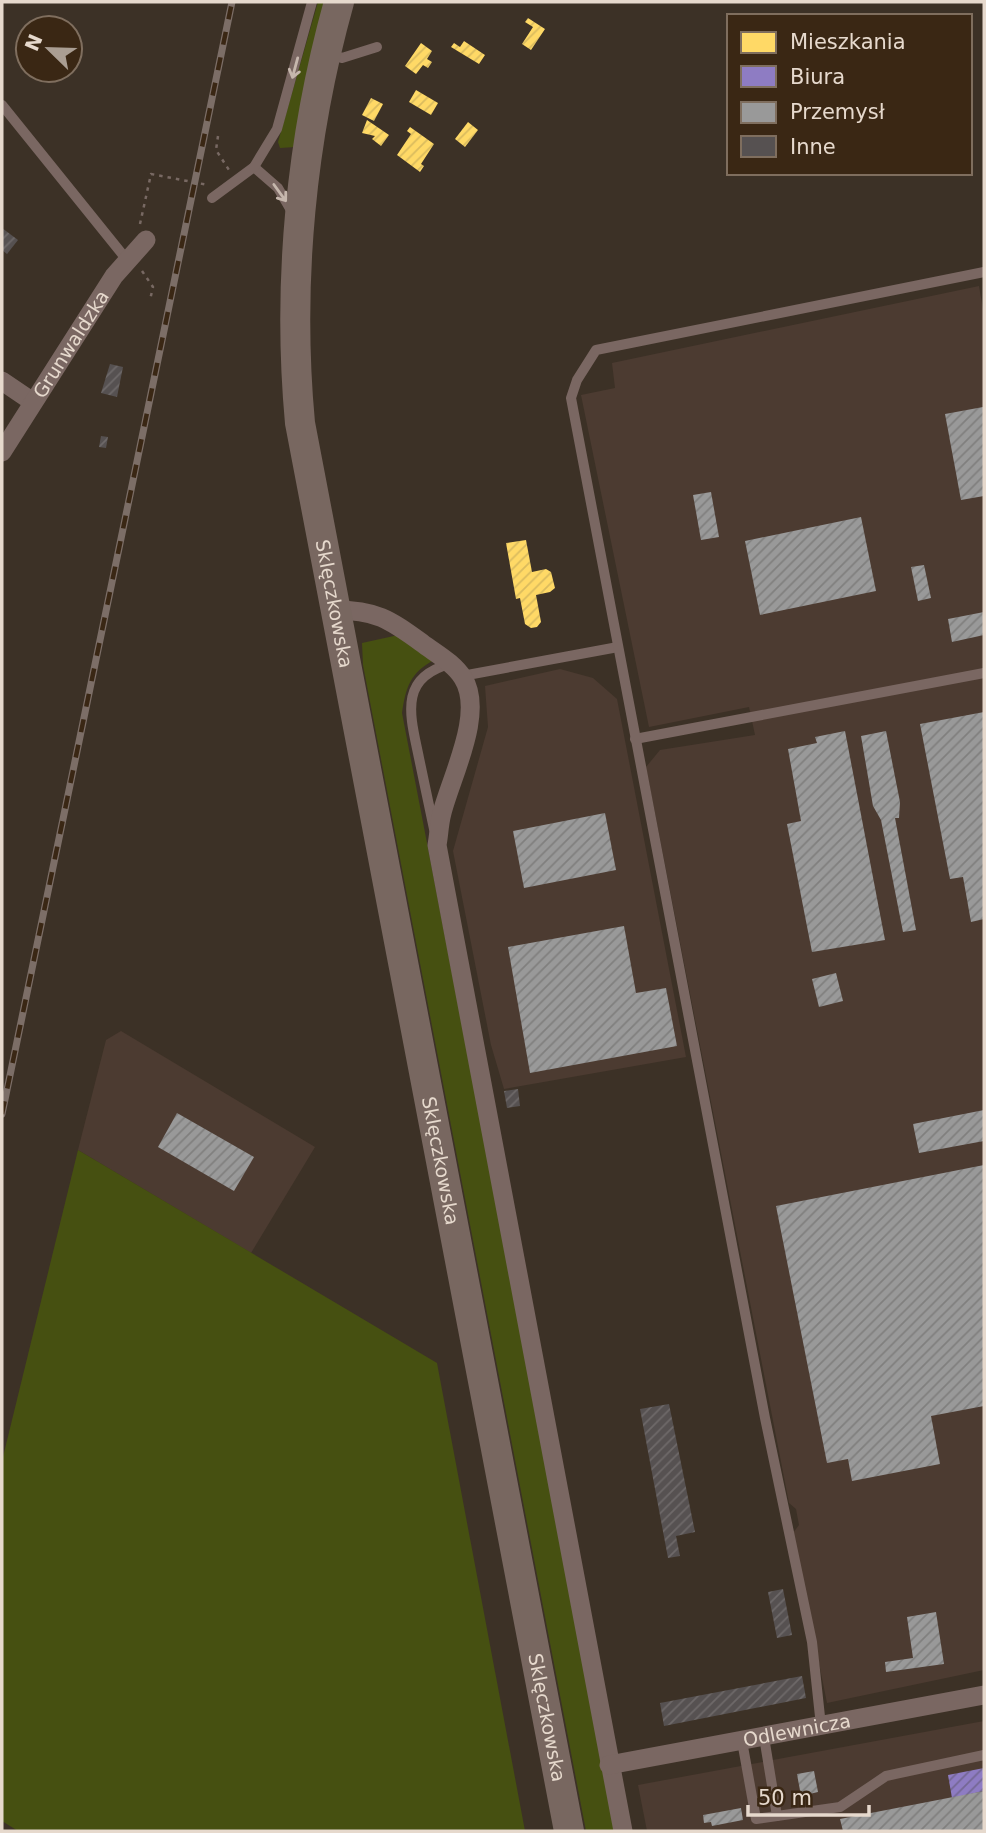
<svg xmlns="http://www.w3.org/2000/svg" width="986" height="1833" font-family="'DejaVu Sans',sans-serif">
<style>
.industrial{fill:#4c3b31}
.grass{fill:#465011}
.homes{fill:url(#homes-hatch)}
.offices{fill:url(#offices-hatch)}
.industry{fill:url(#industry-hatch)}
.building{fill:url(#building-hatch)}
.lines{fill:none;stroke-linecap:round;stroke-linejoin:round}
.path{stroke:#786963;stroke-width:2.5;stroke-dasharray:3.5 5;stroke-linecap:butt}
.service{stroke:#7a6762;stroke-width:10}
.minor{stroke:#7a6762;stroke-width:19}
.primary{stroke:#786760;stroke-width:30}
.rail-casing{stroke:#7c6e67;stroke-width:7}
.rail{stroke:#3a2714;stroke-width:4.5;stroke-dasharray:13;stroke-linecap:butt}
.oneway{stroke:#c6b7ad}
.labels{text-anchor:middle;stroke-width:7;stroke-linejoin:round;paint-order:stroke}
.street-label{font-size:19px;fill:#e6d9cd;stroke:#3a2714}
</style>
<defs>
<pattern id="homes-hatch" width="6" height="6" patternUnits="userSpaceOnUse" patternTransform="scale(1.75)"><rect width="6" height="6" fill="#ffd966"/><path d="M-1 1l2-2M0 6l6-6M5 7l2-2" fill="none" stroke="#dabb5e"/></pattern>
<pattern id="offices-hatch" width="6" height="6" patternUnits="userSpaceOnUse" patternTransform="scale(1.75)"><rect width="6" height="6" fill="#8e7cc3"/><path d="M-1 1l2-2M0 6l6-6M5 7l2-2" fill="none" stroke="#746794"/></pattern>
<pattern id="industry-hatch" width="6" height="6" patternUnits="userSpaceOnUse" patternTransform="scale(1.75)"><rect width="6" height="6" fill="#999"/><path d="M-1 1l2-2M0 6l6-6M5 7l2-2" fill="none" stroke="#807f7e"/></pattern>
<pattern id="building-hatch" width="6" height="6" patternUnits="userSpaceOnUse" patternTransform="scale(1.75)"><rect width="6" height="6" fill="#565151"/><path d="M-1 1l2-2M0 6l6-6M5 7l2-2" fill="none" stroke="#6e6969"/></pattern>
</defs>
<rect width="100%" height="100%" fill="#3c3126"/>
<g class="industrial">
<polygon points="979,286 984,315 984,1670 827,1703 793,1533 799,1525 796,1509 789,1503 646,767 660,750 755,735 749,707 649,727 581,395 615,388 612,363"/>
<polygon points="560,669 593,678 617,699 686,1057 504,1089 491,1045 453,851 488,727 485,686"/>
<polygon points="121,1031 315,1147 251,1253 78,1150 106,1040"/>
<polygon points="984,1721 984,1831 647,1831 638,1785"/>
</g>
<g class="grass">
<polygon points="318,2 328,2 295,147 280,148 278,142"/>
<path d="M403,634L434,660C410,673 406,687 402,713L617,1831H586L363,665L362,643Z"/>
<polygon points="78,1150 437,1363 525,1831 18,1831 2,1821 2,1461"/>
</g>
<g class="homes">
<polygon points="528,18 545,29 531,50 522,44 533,27 525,22"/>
<polygon points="464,41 485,55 479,64 451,47 454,43 460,47"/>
<polygon points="421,43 432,51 427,59 432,62 428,68 423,65 416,74 405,66"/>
<polygon points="416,90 438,103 431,115 409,102"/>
<polygon points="371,98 383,104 374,121 362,115"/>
<polygon points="367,120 389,135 381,146 372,139 375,136 362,133"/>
<polygon points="468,122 478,130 465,147 455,139"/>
<polygon points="410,127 434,144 421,164 424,166 420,172 397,155 411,134 407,131"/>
<polygon points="526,540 532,572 546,569 551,572 555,588 550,592 536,595 541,622 537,627 531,628 525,624 520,598 516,599 506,543"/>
</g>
<polygon class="offices" points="984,1768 984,1791 952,1798 948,1775"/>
<g class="industry">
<polygon points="983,407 984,496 961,500 945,414"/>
<polygon points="711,492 719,537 701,540 693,495"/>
<polygon points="861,517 876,591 760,615 745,541"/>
<polygon points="924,565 931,598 918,601 911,567"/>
<polygon points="984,612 984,635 952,642 948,619"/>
<polygon points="984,712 984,919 971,922 963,877 950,879 920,724"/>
<polygon points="845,731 885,940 812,952 787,824 801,821 788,749 817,743 815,737"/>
<polygon points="886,731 900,802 899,818 895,818 916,930 903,932 881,820 873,806 861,736"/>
<polygon points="605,813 616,870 524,888 513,831"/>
<polygon points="624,926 636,993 666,988 677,1046 530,1073 508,947"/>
<polygon points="836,973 843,1001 819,1007 812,979"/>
<polygon points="984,1110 984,1141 919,1153 913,1124"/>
<polygon points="177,1113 254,1157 234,1191 158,1147"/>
<polygon points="984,1165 984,1406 931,1416 940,1464 852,1481 848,1459 827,1463 776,1206"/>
<polygon points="936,1612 944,1664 886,1672 885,1662 913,1658 907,1617"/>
<polygon points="814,1771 818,1792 801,1796 797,1774"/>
<polygon points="984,1791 984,1831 843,1831 840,1819"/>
<polygon points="741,1808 743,1820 712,1826 711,1822 704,1823 703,1815"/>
</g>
<g class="building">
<polygon points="2,228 18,240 7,254 2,250"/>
<polygon points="110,364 123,367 117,397 101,393"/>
<polygon points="101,436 108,437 106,448 99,447"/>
<polygon points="518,1089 520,1106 507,1108 504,1091"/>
<polygon points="669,1404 695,1532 676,1536 680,1556 668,1558 640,1409"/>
<polygon points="783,1589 792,1635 777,1638 768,1592"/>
<polygon points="802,1676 806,1698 664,1726 660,1703"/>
</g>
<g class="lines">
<g class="path">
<polyline points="218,136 216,150 229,170"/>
<polyline points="140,224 151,174 208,185"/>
<polyline points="142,271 153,287 150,300"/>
</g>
<g class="service">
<polyline points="330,54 342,58 377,47"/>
<polyline points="2,105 127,260"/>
<polyline points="254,167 278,188 292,212"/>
<polyline points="212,198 254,167 277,129 312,2"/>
<polyline points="462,676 618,647"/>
<polyline points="635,739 984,673"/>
<path d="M434,829C429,805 424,782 419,758C411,718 397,678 450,664"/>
<polyline points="821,1726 812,1642 765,1418 571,398 577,380 596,350 984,272"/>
<polyline points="764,1737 777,1816 840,1807 886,1776 984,1755"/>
<polyline points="742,1741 756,1819 777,1816"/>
</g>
<g class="minor">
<polyline points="2,381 33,402"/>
<path id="s1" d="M2,452L114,276L146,240"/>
<path d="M334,610C376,610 389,619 422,643C435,653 454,663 463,678C485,713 451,777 442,813C439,824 439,835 437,845L623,1831"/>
<path id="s2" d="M609,1765L984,1695"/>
</g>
<path class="primary" id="s3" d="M339,2C301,138 287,283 300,423L569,1831"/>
<g class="rail-casing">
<polyline id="rail" points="2,1114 232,2"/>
</g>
<use href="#rail" class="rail"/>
</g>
<defs><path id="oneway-shaft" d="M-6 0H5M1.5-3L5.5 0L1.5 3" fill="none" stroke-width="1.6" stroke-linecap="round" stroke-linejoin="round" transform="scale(1.75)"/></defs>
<g class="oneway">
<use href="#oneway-shaft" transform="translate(295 68) rotate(105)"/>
<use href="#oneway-shaft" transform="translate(280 193) rotate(54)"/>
</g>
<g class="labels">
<g class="street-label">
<text dy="7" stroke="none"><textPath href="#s1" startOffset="128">Grunwaldzka</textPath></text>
<text dy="7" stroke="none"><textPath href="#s3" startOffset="609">Sklęczkowska</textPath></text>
<text dy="7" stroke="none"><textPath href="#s3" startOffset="1176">Sklęczkowska</textPath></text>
<text dy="7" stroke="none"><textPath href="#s3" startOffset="1743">Sklęczkowska</textPath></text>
<text dy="7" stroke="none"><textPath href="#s2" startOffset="191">Odlewnicza</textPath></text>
</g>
</g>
<rect width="986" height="1833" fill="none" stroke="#e6d9cd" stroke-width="7"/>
<rect x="727" y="14" width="245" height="161" fill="#3a2714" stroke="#7f6e5e" stroke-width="2"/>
<rect x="741" y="32" width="35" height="21" fill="#ffd966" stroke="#7f6e5e" stroke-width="2"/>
<text x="790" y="49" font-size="21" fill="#e6d9cd">Mieszkania</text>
<rect x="741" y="66" width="35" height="21" fill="#8e7cc3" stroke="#7f6e5e" stroke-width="2"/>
<text x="790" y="84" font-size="21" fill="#e6d9cd">Biura</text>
<rect x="741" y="102" width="35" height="21" fill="#999999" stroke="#7f6e5e" stroke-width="2"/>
<text x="790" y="119" font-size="21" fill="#e6d9cd">Przemysł</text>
<rect x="741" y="136" width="35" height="21" fill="#565151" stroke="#7f6e5e" stroke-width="2"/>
<text x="790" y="154" font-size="21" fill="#e6d9cd">Inne</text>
<g transform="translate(49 49) rotate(293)"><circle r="33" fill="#3a2714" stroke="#7f6e5e" stroke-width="2"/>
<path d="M0-5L12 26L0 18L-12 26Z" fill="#aa9e93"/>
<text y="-10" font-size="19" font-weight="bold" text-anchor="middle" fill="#e6d9cd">N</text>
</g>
<path d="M748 1805v10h121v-10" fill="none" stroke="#e6d9cd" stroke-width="3.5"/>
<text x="758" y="1805" font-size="21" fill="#e6d9cd" stroke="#3a2714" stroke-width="5" paint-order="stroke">50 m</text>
</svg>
